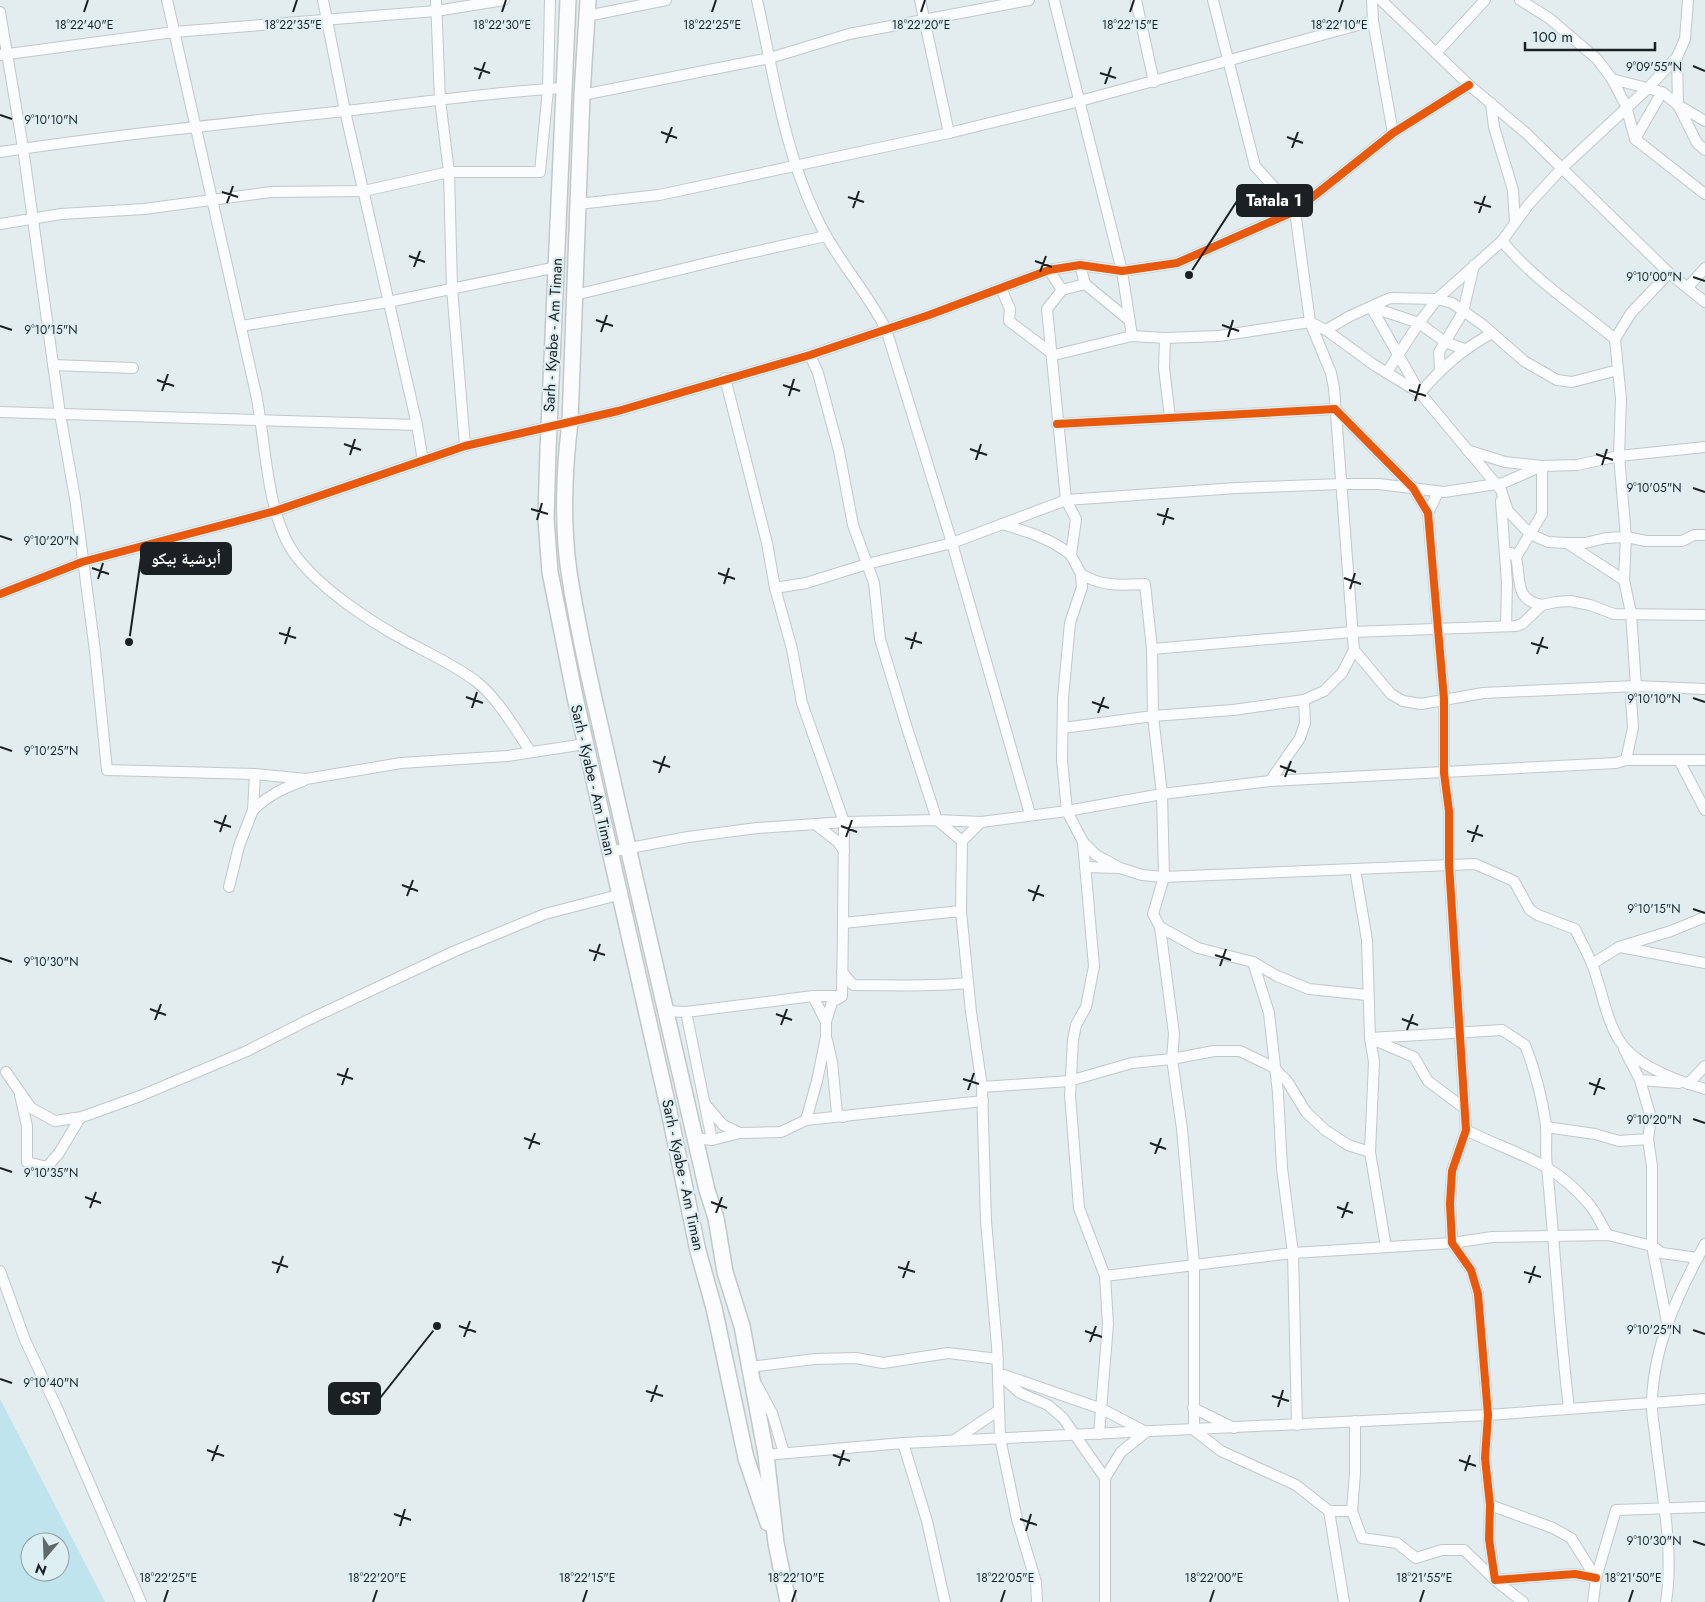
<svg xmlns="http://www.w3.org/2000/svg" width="1705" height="1602" font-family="Jost,'Noto Naskh Arabic',sans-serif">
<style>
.green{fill:#bfe4ee;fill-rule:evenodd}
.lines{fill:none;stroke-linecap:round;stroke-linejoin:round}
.minor-casing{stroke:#c1c8ca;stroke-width:12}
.highway-casing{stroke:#c1c8ca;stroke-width:18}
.minor{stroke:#fbfcfd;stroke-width:10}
.highway{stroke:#fbfcfd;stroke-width:15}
.cycleway-casing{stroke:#deeff4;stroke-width:11}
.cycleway{stroke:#e8590c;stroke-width:8}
.ticks{fill:none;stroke:#1b2122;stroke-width:2}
.labels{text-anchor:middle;stroke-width:4.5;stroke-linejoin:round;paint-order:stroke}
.street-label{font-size:15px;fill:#1b2122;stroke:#deeff4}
.ticks-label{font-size:12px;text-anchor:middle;fill:#1b2122;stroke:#deeff4;stroke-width:4.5;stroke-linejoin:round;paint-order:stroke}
.leader{fill:none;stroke:#1b2122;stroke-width:2}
.callout-dot{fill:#1b2122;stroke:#deeff4;stroke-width:2}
.callout{fill:#1b2122;stroke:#1b2122;stroke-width:2}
.callout-label{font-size:16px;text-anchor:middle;font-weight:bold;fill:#fff}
</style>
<rect width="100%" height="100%" fill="#e3ecef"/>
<path class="green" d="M0,1399L105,1602H0ZM30,1542H60V1572H30Z"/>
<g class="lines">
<g class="minor-casing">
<g id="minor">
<path d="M167,0C196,132 227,262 256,394C266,442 266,517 296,556C321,589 368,620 404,640C428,653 455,665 477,682C499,700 515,729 531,752"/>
<polyline points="323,0 345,111 417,425 423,461"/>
<polyline points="436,0 440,100 449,172 452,288 465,446"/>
<path d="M757,0C773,71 784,150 816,216C834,256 865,289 886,329L952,543L1030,814"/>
<polyline points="920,0 949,133"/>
<polyline points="1054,0 1122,271 1132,336"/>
<polyline points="1136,0 1154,82"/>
<polyline points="1213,0 1255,166 1295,211 1310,322 1326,330 1374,365 1420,393 1501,490 1508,511 1530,534 1548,542 1567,543 1624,580"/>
<polyline points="1372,0 1373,21 1393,133"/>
<polyline points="1381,0 1469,85 1527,134 1669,273 1705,302"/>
<polyline points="1520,0 1549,18 1597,59 1612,79 1626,106 1635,139 1705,194"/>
<polyline points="0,12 23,148 60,414 75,498 95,651 107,770 255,774 306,779 401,763 507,756 585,744"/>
<polyline points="587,16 666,0"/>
<polyline points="1437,52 1485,0"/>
<polyline points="0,55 174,32 436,11 504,0"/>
<polyline points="1677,57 1678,105 1697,143 1705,150"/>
<polyline points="1612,79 1662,92 1678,105 1705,121"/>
<polyline points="582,95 770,58 849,34 1029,0"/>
<polyline points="1491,103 1494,127 1513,190 1515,223"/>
<polyline points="1635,139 1662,92"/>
<path d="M0,152C115,135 230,123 345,111C418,103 490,92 563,88"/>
<polyline points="578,204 659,195 949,133 1080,101 1373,21"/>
<polyline points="0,224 61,214 144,209 271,192 364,191 449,172 540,172 548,89 550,0"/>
<path d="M1502,241C1534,280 1577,307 1615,339"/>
<polyline points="1080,265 1085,284 1129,320"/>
<polyline points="1049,270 1062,290"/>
<polyline points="1085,284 1062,290 1047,309 1066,500 1076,519 1071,555 1081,574 1082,587 1070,623 1063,698 1062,760 1067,811 1083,842 1094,966 1086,1007 1076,1025 1073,1040 1070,1095 1079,1208 1105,1276 1108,1324 1099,1434"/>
<polyline points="1688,287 1705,268"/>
<polyline points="1001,288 1010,309 1009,321 1054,355"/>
<polyline points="575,295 736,256 826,236"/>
<path d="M1371,307L1420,393C1442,367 1462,350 1492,333"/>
<polyline points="1371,307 1419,323 1445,342 1464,349"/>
<polyline points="241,326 388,302 557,267"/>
<polyline points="1326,330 1350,316 1390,298 1437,299 1452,303 1483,325 1524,361 1557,380 1572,382 1618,370"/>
<polyline points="810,355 818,373 839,451 853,525 874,583 880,639 907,728 937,820 962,841"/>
<polyline points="1054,355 1132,336 1165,338 1164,368 1170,418"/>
<polyline points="53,365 133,368"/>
<polyline points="1440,370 1439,352 1463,312 1474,265"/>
<polyline points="1387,372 1419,323 1437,299 1502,241 1529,204 1562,168 1647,89 1677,57 1685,39 1688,0"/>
<polyline points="725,378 767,543 775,588 792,649 802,703 844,822 843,923 961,911"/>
<polyline points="0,412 417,425"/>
<polyline points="1057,424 1335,409 1413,488 1428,513 1444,699 1444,773 1449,811 1449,864 1466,1130 1452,1171 1450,1204 1452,1243 1471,1270 1478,1294 1488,1415 1485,1458 1490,1505 1489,1539 1495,1580 1575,1574 1596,1578"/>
<polyline points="1467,450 1505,462 1542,466 1577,465 1619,456 1705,447"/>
<polyline points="1501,501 1507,583 1506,626"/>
<polyline points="1428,513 1438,492"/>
<path d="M1002,524C1026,531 1052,539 1071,555"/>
<polyline points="1568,543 1585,543 1606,538 1626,537 1646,541 1682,541 1694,535 1705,535"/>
<path d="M1511,553L1516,557C1521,580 1514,600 1542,605"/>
<path d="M1081,574C1102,587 1122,585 1145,584L1152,649L1153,716L1162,794L1164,877L1153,914L1160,927L1174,1034L1172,1059L1182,1129L1194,1264V1430L1221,1451L1296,1485L1329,1511L1344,1602"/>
<polyline points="775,588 806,583 867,564 952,543 1066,500 1236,488 1341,484 1379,484 1444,492 1503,483 1542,466 1542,514 1516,557"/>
<polyline points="0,594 82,562 275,511 465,446 618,411 810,355 929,315 1049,270 1080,265 1122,271 1177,263 1295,211 1393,133 1469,85"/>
<polyline points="1152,649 1352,632 1516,626 1522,624 1542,605 1556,602 1570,601 1590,605 1614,614 1705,615"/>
<polyline points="1354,650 1391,694 1403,701 1421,704 1483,693 1636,686 1705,689"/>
<polyline points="1063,728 1153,716 1233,710 1304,700 1324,691 1342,673 1354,650 1334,388 1331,373 1310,322 1219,336 1165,338"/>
<polyline points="1626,760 1633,728 1631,699 1636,686 1631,613 1624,580 1626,537 1619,456 1621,399 1615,339 1631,313 1669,273"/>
<polyline points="1679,760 1705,810"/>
<polyline points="1270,781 1300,738 1305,723 1304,700"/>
<path d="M253,810C269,795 283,788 303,781"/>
<polyline points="981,822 962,841 961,911 971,1012 982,1087 986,1221 997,1346 1000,1438 1017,1519 1036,1582 1037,1602"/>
<polyline points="815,824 838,842 844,851"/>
<polyline points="1083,842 1096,855 1120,868"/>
<polyline points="609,852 688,837 757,828 844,822 937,820 981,822 1067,811 1162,794 1270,781 1616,763 1626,760 1705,760"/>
<path d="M1085,867L1120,868L1142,875L1164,877L1475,864L1514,881L1530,910L1538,915L1575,929C1581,941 1587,952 1592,964C1602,989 1605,1017 1619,1040C1634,1065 1678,1081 1705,1089"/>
<polyline points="1355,869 1367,940 1370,1038 1374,1062 1370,1152 1386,1247"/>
<polyline points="229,887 239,846 253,810 255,774"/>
<polyline points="1160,927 1198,948 1253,962 1277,976 1309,989 1367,995"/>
<polyline points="1620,947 1705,963"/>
<polyline points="1253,962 1269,1013 1278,1093 1282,1168 1293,1253 1297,1425"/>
<polyline points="1592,964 1619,947 1671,931 1705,917"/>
<path d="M842,972L853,985C892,985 930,987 968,983"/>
<polyline points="813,996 826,1022"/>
<polyline points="842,996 843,923"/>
<polyline points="667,1011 686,1012 813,996 842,996"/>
<polyline points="686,1012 712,1140"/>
<path d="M1370,1038L1502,1030L1525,1045C1535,1070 1542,1098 1546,1125C1547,1139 1545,1153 1547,1167C1555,1247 1559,1328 1569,1408"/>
<polyline points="827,1040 832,1062 837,1113 843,1117"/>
<polyline points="1374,1040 1414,1057 1428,1081 1464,1108"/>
<polyline points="1624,1049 1640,1080 1651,1118 1648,1139 1652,1166 1652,1246 1667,1322"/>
<polyline points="6,1072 31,1108 55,1121 82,1117 140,1096 247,1051 308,1020 455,951 545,914 618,895"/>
<polyline points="1640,1080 1679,1083"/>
<polyline points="1688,1084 1705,1066"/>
<polyline points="982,1087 1069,1081 1132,1063 1172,1059 1214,1051 1240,1051 1273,1067 1287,1081 1306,1112 1325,1130 1348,1145 1370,1152"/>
<polyline points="20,1095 27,1126 27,1162 47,1167 59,1153 80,1118"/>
<polyline points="705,1104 723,1125 740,1133"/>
<polyline points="806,1120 817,1081 826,1037 826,1022 832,1002 841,997"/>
<polyline points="1546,1127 1595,1134 1619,1141 1648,1139"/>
<path d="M1466,1130C1513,1154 1551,1159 1588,1203C1597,1213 1601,1225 1608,1235"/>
<polyline points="695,1138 712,1140 740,1133 781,1132 806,1120 983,1101"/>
<polyline points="0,1271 25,1340 57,1408 141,1602"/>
<polyline points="1105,1276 1293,1253 1452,1243 1492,1237 1608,1235 1652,1246 1662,1253 1698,1258"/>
<polyline points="751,1372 749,1367 815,1359 856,1358 883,1363 948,1353 998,1359"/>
<polyline points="998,1373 1020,1393 1048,1405 1063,1418 1105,1478 1105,1602"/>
<polyline points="1004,1375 1102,1409 1146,1432 1121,1452 1105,1478"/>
<polyline points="757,1385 772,1413 784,1453"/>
<polyline points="1193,1408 1234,1428"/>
<polyline points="1355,1421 1355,1473 1352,1511 1362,1538 1397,1543 1416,1558 1442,1550 1464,1550 1495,1580 1523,1602"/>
<polyline points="956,1439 999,1410"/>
<polyline points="903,1443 927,1521 945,1602"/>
<polyline points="766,1455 903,1443 1488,1415 1705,1399"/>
<polyline points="1490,1505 1553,1528 1571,1538 1596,1578"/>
<polyline points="1329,1511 1352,1511"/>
<polyline points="1593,1602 1596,1578 1616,1510 1705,1507"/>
<path d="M1666,1602C1674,1550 1662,1495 1656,1443C1655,1429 1651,1415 1652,1401C1654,1344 1678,1294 1705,1244"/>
</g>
</g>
<g class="highway-casing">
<g id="highway">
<polyline points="568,0 548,450 546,519 550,572 575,697 669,1111 698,1251 714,1308 746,1458 768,1523"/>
<path d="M588,0L582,95L570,422C564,471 562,523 569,572C580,645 599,718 615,791C645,924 677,1057 707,1190L716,1218L725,1272L742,1326L766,1455L776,1543L788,1602"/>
</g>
</g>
<use href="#minor" class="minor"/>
<use href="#highway" class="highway"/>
<g class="cycleway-casing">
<g id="cycleway">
<polyline points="1057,424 1335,409 1413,488 1428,513 1444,699 1444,773 1449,811 1449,864 1466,1130 1452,1171 1450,1204 1452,1243 1471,1270 1478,1294 1488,1415 1485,1458 1490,1505 1489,1539 1495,1580 1575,1574 1596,1578"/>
<polyline points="0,594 82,562 275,511 465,446 618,411 810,355 929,315 1049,270 1080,265 1122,271 1177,263 1295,211 1393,133 1469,85"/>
</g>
</g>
<use href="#cycleway" class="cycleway"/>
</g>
<path class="ticks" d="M84,12L88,0M293,12L297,0M502,12L506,0M712,12L716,0M921,12L925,0M1130,12L1134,0M1339,12L1343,0M1693,66L1705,71M474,68L490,73M1100,73L1116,78M479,79L485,62M1105,84L1111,67M0,115L12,119M661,132L677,138M1287,137L1303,143M666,143L672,127M1292,148L1298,132M222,192L238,197M848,197L864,202M1474,202L1491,207M227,203L233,186M853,208L859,191M1479,213L1485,196M409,256L425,262M1035,261L1052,267M414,267L420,251M1040,272L1046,256M1693,277L1705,281M596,320L613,326M1222,325L1239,331M0,326L12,330M601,332L607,315M1228,337L1233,320M157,380L174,386M783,385L800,391M1409,390L1426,396M162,391L168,374M789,396L794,379M1415,401L1420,384M344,444L361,450M970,449L987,455M1596,454L1613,460M350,455L355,439M976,460L981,444M1602,465L1607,449M1693,488L1705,492M531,509L548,514M1157,514L1174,519M537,520L542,503M1163,525L1168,508M0,536L12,540M92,568L109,574M718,573L735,579M1344,578L1361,584M98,579L103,563M724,584L729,568M1350,589L1355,573M279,633L296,638M905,638L922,643M1531,643L1548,648M285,644L290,627M911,649L916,632M1537,654L1543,637M466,697L483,703M1693,698L1705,702M1092,702L1109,708M472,708L477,692M1098,713L1104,697M0,747L12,751M653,761L670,767M1280,766L1296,772M659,773L665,756M1285,777L1291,761M214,821L231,827M841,826L857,832M1467,831L1483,836M220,832L226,815M846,837L852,820M1472,842L1478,825M402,885L418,891M1028,890L1044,896M407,896L413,880M1033,901L1039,885M1693,909L1705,913M589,950L605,955M1215,955L1231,960M0,958L12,962M594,961L600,944M1220,966L1226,949M150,1009L166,1015M776,1014L792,1020M1402,1019L1418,1025M155,1020L161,1004M781,1025L787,1009M1407,1030L1413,1014M337,1074L353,1079M963,1079L979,1084M1589,1083L1605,1089M342,1085L348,1068M968,1090L974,1073M1594,1095L1600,1078M1693,1119L1705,1123M524,1138L540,1144M1150,1143L1166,1149M529,1149L535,1133M1155,1154L1161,1138M0,1168L12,1172M85,1197L101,1203M711,1202L727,1208M1337,1207L1353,1213M90,1208L96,1192M716,1213L722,1197M1342,1218L1348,1202M272,1262L288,1267M898,1267L915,1272M1524,1272L1541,1277M277,1273L283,1256M903,1278L909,1261M1529,1283L1535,1266M459,1326L476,1332M1693,1330L1705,1334M1085,1331L1102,1337M464,1337L470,1321M1090,1342L1096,1326M0,1379L12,1383M646,1391L663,1396M1272,1396L1289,1401M651,1402L657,1385M1278,1407L1283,1390M207,1450L224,1456M833,1455L850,1461M1459,1460L1476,1466M212,1461L218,1445M839,1466L844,1450M1465,1471L1470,1455M394,1514L411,1520M1020,1519L1037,1525M400,1526L405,1509M1026,1531L1031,1514M1693,1541L1705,1545M164,1602L168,1590M373,1602L377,1590M583,1602L587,1590M792,1602L796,1590M1001,1602L1005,1590M1210,1602L1214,1590M1420,1602L1424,1590M1629,1602L1633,1590"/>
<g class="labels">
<g class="street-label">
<text transform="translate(553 335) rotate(-87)" y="5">Sarh - Kyabe - Am Timan</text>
<text transform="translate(593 780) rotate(77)" y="5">Sarh - Kyabe - Am Timan</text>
<text transform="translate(683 1175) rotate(78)" y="5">Sarh - Kyabe - Am Timan</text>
</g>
</g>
<g class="ticks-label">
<text x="84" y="29">18°22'40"E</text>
<text x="502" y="29">18°22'30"E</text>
<text x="712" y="29">18°22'25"E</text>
<text x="921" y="29">18°22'20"E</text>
<text x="1130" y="29">18°22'15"E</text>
<text x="1339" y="29">18°22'10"E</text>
<text x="293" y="29">18°22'35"E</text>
<text x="1654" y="71">9°09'55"N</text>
<text x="51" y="124">9°10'10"N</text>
<text x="1654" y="281">9°10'00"N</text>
<text x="51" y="334">9°10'15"N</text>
<text x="1654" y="492">9°10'05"N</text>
<text x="51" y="545">9°10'20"N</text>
<text x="1654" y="703">9°10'10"N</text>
<text x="51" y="755">9°10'25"N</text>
<text x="1654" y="913">9°10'15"N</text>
<text x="51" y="966">9°10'30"N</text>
<text x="1654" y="1124">9°10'20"N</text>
<text x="51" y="1177">9°10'35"N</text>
<text x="1654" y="1334">9°10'25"N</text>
<text x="51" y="1387">9°10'40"N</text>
<text x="1654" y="1545">9°10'30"N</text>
<text x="168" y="1582">18°22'25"E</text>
<text x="377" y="1582">18°22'20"E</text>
<text x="587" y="1582">18°22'15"E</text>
<text x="796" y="1582">18°22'10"E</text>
<text x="1005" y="1582">18°22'05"E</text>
<text x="1214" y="1582">18°22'00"E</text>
<text x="1424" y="1582">18°21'55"E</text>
<text x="1633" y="1582">18°21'50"E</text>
</g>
<path class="leader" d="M1189 275L1237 201M129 642L141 558M437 1326L380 1398"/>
<g class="callout-dot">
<circle cx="1189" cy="275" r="5"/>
<circle cx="129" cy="642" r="5"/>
<circle cx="437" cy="1326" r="5"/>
</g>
<g class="callout">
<rect x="1237" y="185" width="75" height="31" rx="5"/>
<rect x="141" y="543" width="90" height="31" rx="5"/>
<rect x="329" y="1383" width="51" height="31" rx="5"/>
</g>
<g class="callout-label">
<text x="1274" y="206">Tatala 1</text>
<text x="186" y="564">أبرشية بيكو</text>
<text x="355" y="1404">CST</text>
</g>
<g transform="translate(45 1557) rotate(199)"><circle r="24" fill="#deeff4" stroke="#909da0"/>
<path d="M0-4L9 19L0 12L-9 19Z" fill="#61686a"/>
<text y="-8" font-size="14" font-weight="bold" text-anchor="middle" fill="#1b2122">N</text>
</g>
<path d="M1525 42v8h130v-8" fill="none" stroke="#1b2122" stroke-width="2.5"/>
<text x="1532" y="42" font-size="15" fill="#1b2122" stroke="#deeff4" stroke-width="4" paint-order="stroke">100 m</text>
</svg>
